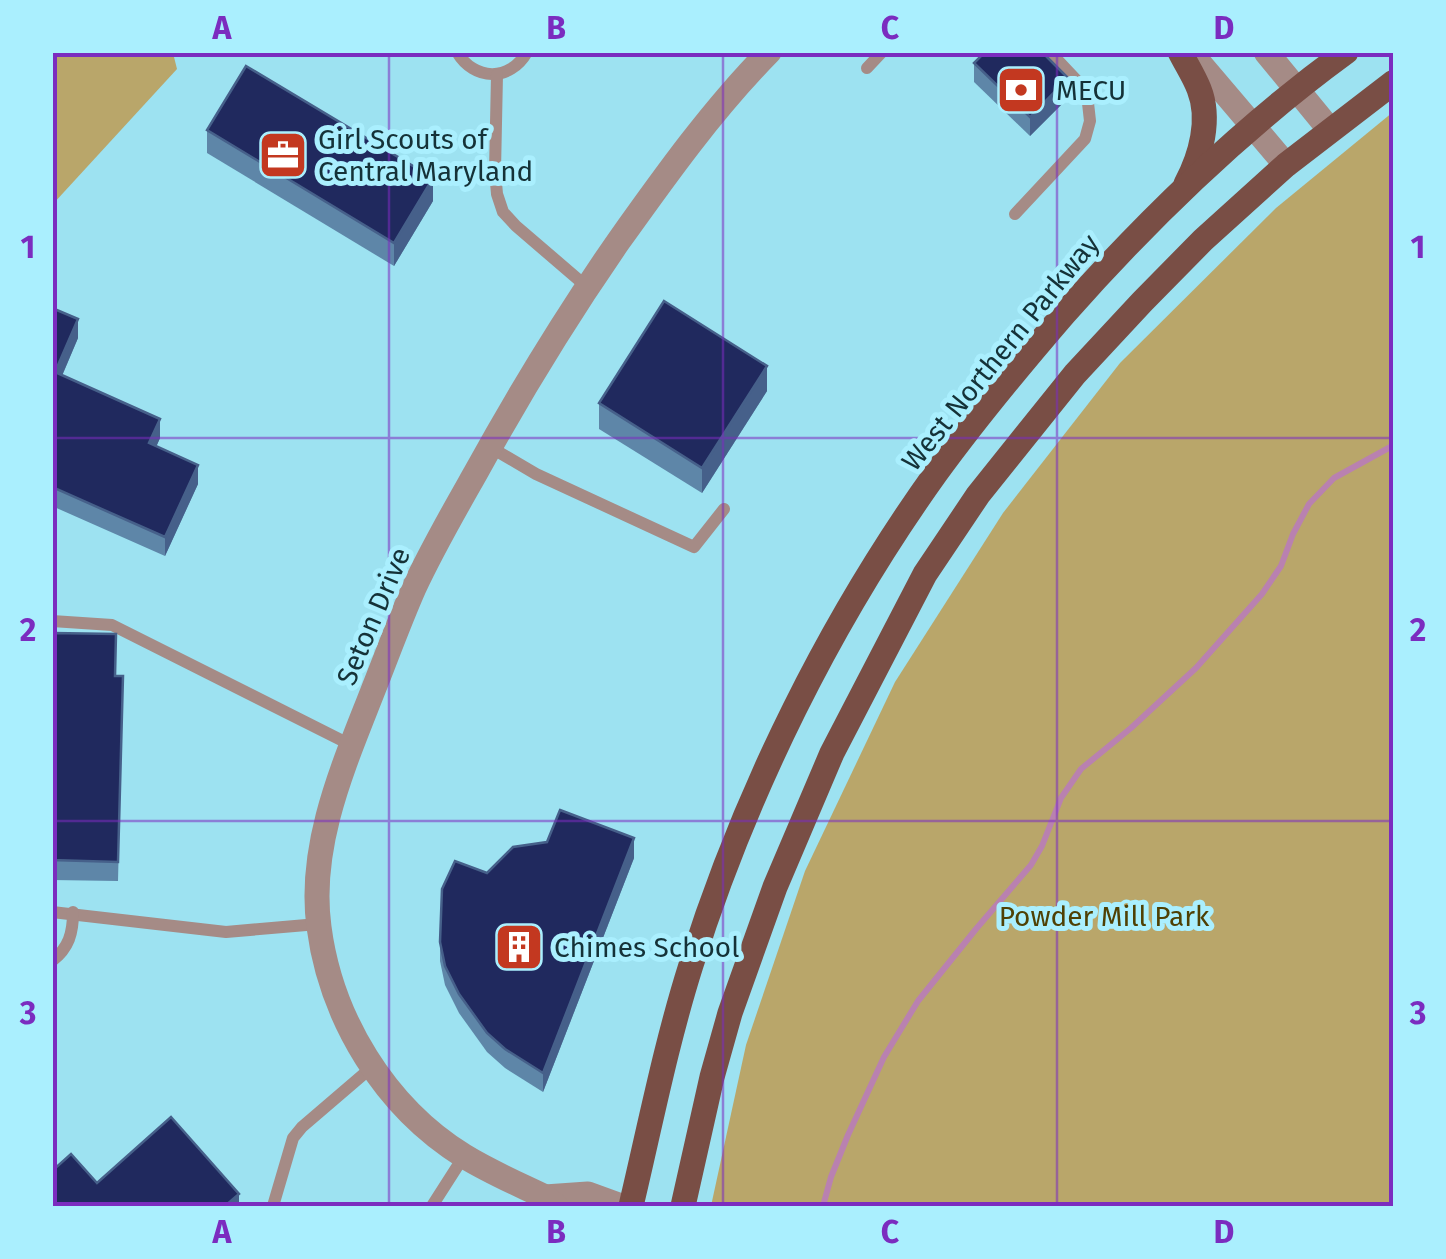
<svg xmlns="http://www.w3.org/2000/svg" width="1446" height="1259" font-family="'Fira Sans',sans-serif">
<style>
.green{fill:#b9a66a}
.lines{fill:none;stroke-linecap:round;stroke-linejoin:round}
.stream{stroke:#b981b0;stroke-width:6}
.service{stroke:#a58b86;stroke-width:12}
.minor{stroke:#a58b86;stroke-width:25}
.primary{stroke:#794e45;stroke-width:25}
.wall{fill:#5e86a8}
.shaded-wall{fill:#46608a}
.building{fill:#20295e;stroke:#46608a;stroke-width:2.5}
.grid{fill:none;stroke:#7b2cbf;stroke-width:2.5;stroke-opacity:0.55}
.labels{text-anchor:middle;stroke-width:10;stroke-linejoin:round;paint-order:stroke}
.poi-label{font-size:28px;fill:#153238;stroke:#aaeffe;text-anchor:start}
.street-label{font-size:28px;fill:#153238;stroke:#aaeffe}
.park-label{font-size:28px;fill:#4f4004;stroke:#aaeffe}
.neatline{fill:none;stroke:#7b2cbf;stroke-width:4}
.grid-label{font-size:32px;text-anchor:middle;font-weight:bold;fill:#7b2cbf}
</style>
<rect width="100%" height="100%" fill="#9de2f1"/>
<g class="green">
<polygon points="53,52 173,53 177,69 53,204"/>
<polygon points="1393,112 1393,1206 711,1206 746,1045 805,871 895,682 1003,513 1120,363 1276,208"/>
</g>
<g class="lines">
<polyline class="stream" points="823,1206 831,1177 848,1135 884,1057 918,1001 976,929 1031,865 1042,846 1061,798 1081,769 1131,728 1196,668 1262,594 1281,566 1293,534 1309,504 1334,478 1394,445"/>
<g class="service">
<path d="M457,52C474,81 510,82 527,52"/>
<polyline points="867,68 882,52"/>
<polyline points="497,75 495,171 497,194 503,212 516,226 587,287"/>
<polyline points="1015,214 1085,139 1090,121 1088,103 1082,86 1050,52"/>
<polyline points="490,447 536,474 694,547 724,509"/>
<polyline points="52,621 112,625 351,745"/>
<polyline points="52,912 226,932 318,924"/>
<path d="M52,961C69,948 73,933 73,912"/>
<polyline points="273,1206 293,1138 302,1127 372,1067"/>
<polyline points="432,1206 464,1156"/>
</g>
<g class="minor">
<polyline points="1190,52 1286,165"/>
<polyline points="1266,52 1330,130"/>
<polyline points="545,1197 588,1194 621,1206"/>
<path d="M556,1206L545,1197C518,1184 490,1172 464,1156C385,1107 331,1019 319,927C308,846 343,767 372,693C386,658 399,622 414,588C432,549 454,511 475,474C519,394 566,317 618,242C665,176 712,110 769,52"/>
</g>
<g class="primary">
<path d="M1180,52C1186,64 1194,76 1199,89C1211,119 1201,156 1186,184"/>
<path d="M631,1206C650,1126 666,1044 691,965C746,791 830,621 936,473C976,418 1020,365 1064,314C1149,218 1242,128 1346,52"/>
<polyline points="683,1206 712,1077 730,1013 775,887 832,753 925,574 978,495 1075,374 1142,302 1203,240 1286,165 1394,82"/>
</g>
</g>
<g class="wall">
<polygon points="974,63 1068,98 1030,136 974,82"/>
<polygon points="207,130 433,201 394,266 207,153"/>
<polygon points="52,308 78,338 62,376 160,438 156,447 198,484 165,556 52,506"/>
<polygon points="767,391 702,493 599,429 599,403"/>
<polygon points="52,633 115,676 123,676 118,881 52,880"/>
<polygon points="634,858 543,1092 505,1068 487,1052 459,1013 445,985 440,961 440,942 487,873"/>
</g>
<g class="shaded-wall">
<polygon points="1068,78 1068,98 1030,136 1030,117"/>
<polygon points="433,178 433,201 394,266 394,243"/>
<polygon points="78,319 78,338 55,392 55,372"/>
<polygon points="767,366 767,391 702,493 702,468"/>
<polygon points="160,419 160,438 149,463 149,443"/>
<polygon points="198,465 198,484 165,556 165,537"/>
<polygon points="634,838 634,858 543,1092 543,1073"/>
<polygon points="239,1194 239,1206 225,1206"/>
</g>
<g class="building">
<polygon points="985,52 1042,52 1068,78 1030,117 974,63"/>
<polygon points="246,66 433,178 394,243 207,130"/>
<polygon points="664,301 767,366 702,468 599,403"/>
<polygon points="52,308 78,319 55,372 160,419 149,443 198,465 165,537 52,487"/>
<polygon points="52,633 116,634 115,676 123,676 118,862 52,860"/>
<polygon points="560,810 634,838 543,1073 505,1049 487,1033 459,994 445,966 440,942 442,889 455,861 487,873 513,847 547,842"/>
<polygon points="171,1117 239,1194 225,1206 52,1206 52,1171 71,1154 97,1183"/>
</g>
<path class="grid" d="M389,52V1206M723,52V1206M1057,52V1206M52,438H1394M52,821H1394"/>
<defs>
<g id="bank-square" transform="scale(2.5)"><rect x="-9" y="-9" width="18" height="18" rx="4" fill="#c33820" stroke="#aaeffe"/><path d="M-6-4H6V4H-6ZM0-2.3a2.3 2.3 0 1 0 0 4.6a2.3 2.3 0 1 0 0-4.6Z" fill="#fff"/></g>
<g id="office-square" transform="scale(2.5)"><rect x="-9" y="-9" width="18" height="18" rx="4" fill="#c33820" stroke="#aaeffe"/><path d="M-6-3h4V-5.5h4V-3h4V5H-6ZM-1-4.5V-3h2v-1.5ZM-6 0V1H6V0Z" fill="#fff"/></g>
<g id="building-square" transform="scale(2.5)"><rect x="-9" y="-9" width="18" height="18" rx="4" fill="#c33820" stroke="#aaeffe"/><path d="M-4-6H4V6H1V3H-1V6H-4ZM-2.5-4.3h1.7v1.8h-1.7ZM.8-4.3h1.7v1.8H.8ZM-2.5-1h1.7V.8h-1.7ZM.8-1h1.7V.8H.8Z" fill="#fff"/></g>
</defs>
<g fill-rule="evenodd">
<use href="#bank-square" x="1021" y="90"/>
<use href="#office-square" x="283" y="155"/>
<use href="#building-square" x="519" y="947"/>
</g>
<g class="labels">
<g class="poi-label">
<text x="1056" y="100">MECU</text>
<text x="318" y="149">Girl Scouts of<tspan x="318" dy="32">Central Maryland</tspan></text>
<text x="554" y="957">Chimes School</text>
</g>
<g class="street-label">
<text transform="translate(1000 352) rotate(-51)" y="10">West Northern Parkway</text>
<text transform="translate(373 616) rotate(-67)" y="10">Seton Drive</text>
</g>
<g class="park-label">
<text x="1104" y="926">Powder Mill Park</text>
</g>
</g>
<rect width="1446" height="1259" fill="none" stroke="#aaeffe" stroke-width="110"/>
<rect x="55" y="55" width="1336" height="1149" class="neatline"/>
<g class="grid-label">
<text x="222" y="39">A</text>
<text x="556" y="39">B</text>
<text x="890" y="39">C</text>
<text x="1224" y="39">D</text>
<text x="28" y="258">1</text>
<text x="1418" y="258">1</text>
<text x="28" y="641">2</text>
<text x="1418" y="641">2</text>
<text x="28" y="1024">3</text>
<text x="1418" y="1024">3</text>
<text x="222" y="1243">A</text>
<text x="556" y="1243">B</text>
<text x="890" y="1243">C</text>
<text x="1224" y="1243">D</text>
</g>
</svg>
